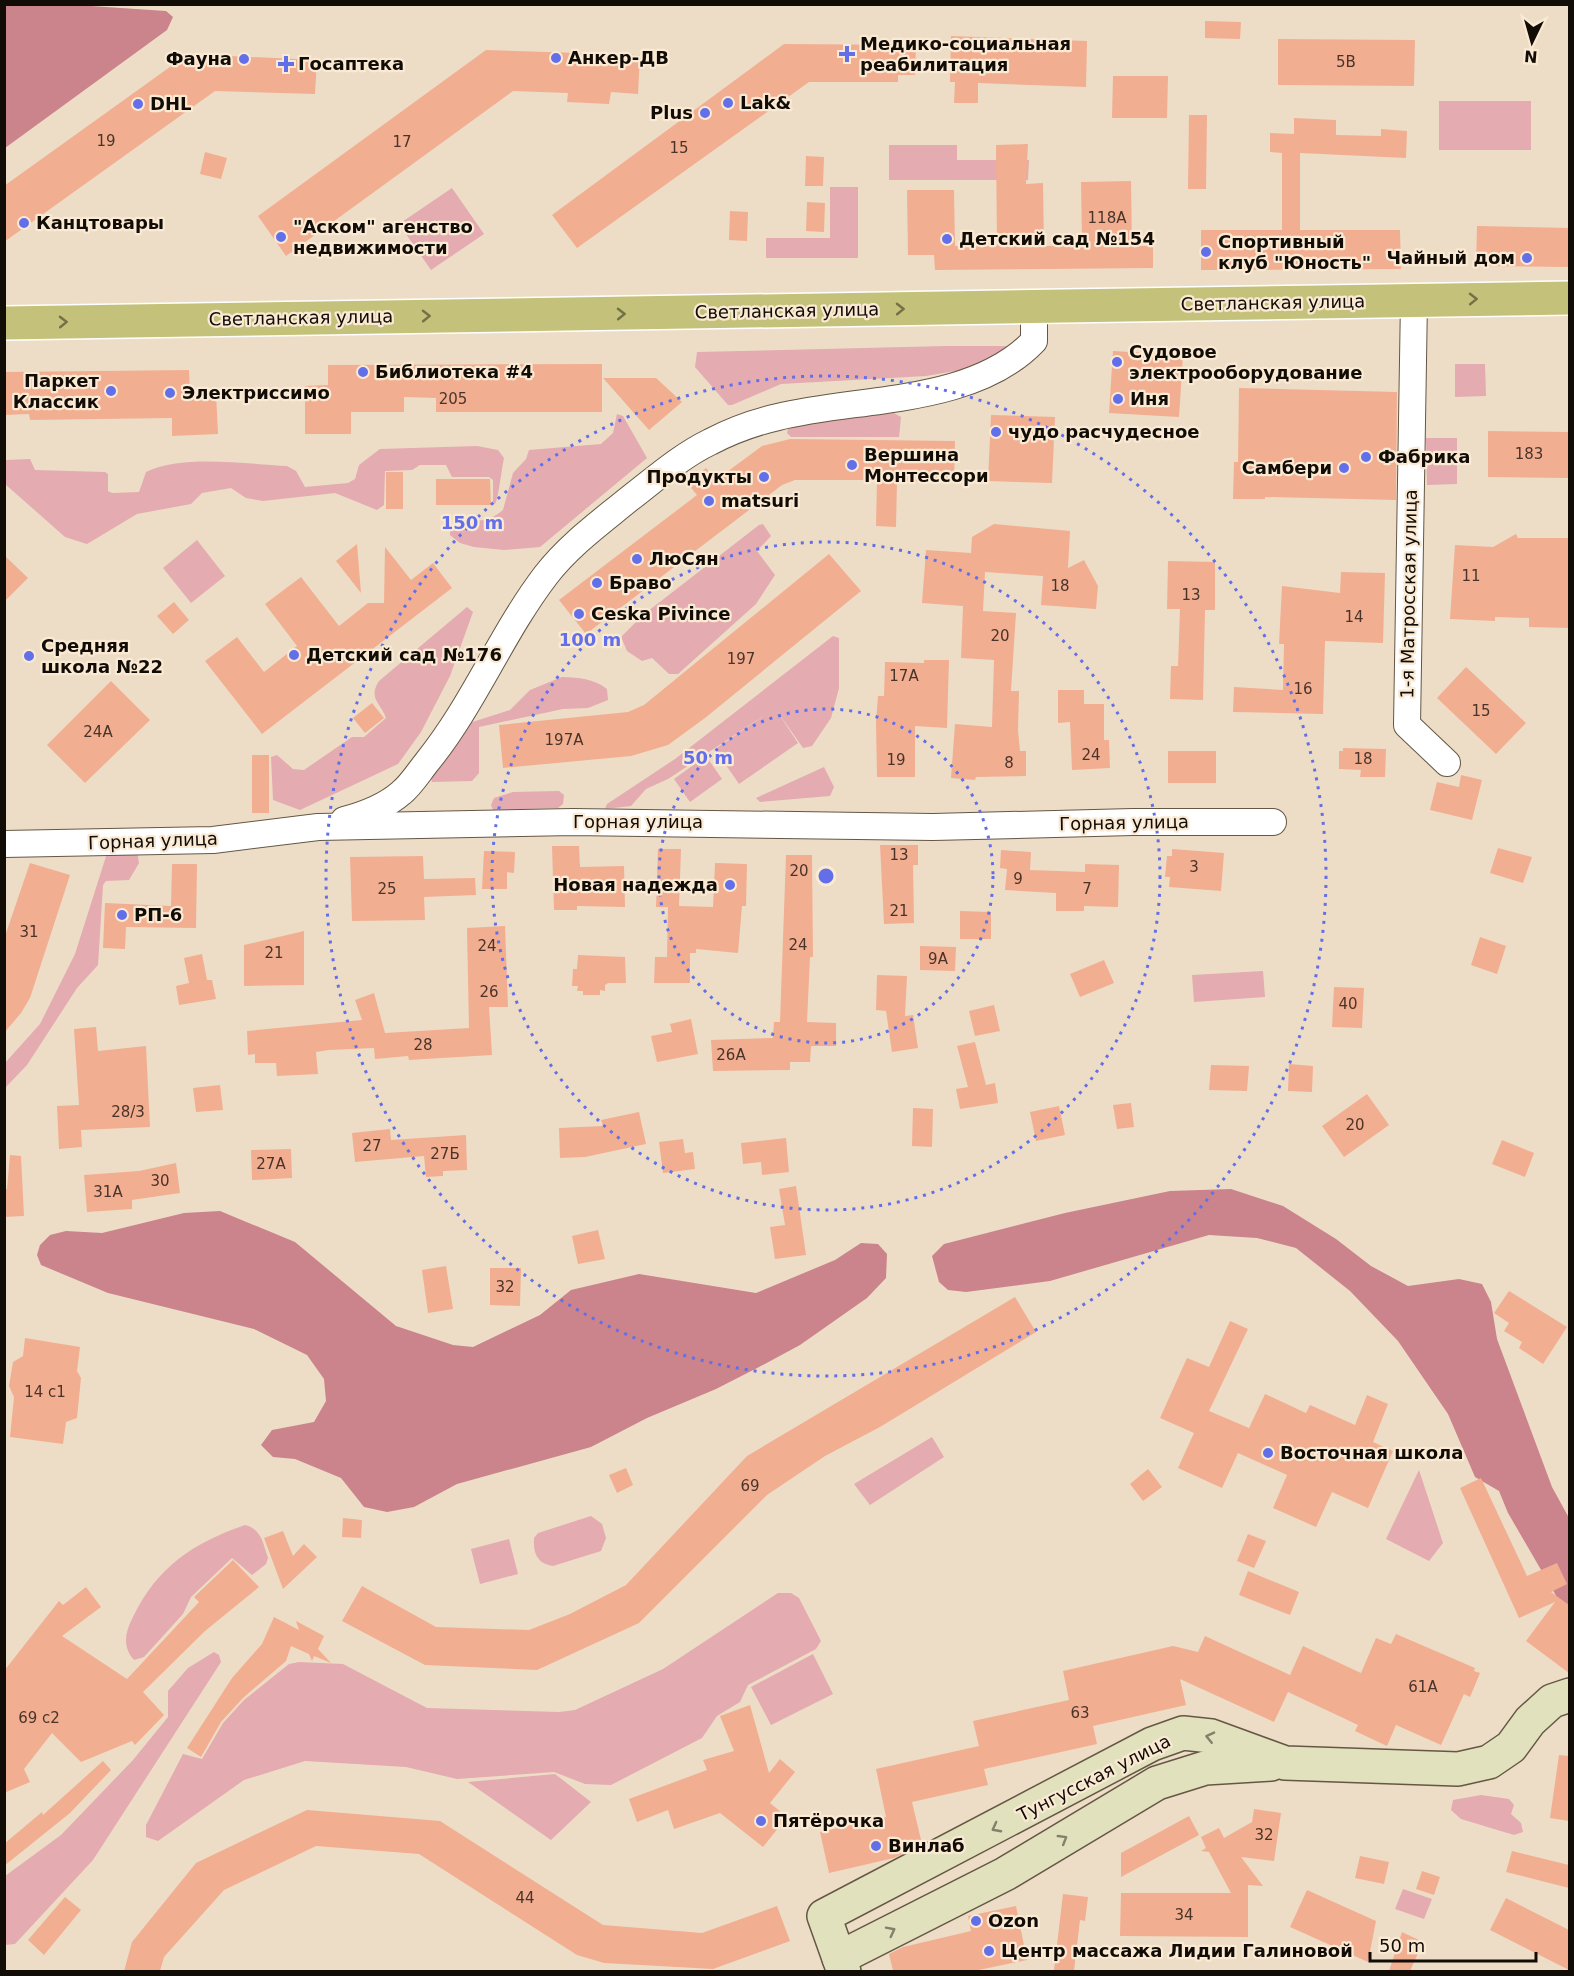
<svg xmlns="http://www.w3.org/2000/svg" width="1574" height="1976" font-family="'DejaVu Sans',sans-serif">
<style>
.green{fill:#e4abb1}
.forest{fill:#cb838c}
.building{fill:#f2ae91}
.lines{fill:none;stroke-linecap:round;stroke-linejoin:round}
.street-casing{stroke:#645744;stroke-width:28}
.secondary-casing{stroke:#645744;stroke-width:36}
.primary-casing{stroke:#fff;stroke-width:36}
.street{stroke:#fff;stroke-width:26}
.secondary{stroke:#e1e1bd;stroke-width:33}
.primary{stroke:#c4c27a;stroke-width:33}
.oneway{stroke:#747046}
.oneway2{stroke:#84816b}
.ring{fill:none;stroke:#636fe8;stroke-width:3;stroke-dasharray:3 6}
.poi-dot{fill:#636fe8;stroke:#faead4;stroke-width:2}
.labels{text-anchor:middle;stroke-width:4.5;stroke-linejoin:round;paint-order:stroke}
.number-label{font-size:15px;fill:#4a3429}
.poi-label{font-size:18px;font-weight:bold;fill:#120c06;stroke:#faead4;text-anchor:start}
.street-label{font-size:18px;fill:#120c06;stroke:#faead4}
.centre{fill:#636fe8;stroke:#faead4;stroke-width:3}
.ring-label{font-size:18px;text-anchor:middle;font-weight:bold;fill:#636fe8;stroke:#faead4;stroke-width:4.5;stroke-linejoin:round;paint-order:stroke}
</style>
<rect width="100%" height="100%" fill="#edddc7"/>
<g class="green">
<rect x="1439" y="101" width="92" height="49"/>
<polygon points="889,145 957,145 957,160 1029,160 1028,180 889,180"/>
<polygon points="830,187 858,187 858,258 766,258 766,238 830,238"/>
<polygon points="452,188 484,234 431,270 399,224"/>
<polygon points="946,346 1013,346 988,363 961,370 926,376 781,384 732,405 728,405 695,367 697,352"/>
<polygon points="1485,364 1486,396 1455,397 1455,364"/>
<polygon points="894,413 901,417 899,437 791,437 787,433 789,424 794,421"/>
<path d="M617,414L623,416L647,458L540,547L504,550L474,547L460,543L450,535V526C467,516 482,528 503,510L513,473L526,459L529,450L601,444L613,433Z"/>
<polygon points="1426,438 1457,438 1457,484 1427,485"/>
<path d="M477,446L498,450L504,458C502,467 498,501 495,504L493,502V480L489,477H452L446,465H420L412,470L385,471L384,505L377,510L335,493L263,501L246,498L231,488L202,493L191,504L137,514L87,544L65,537L5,484V460L30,459L35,470L105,472L108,474V491L112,493L139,492L146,472C181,454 247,464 287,466L296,471L305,487L348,483L355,479L359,465L380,449Z"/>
<polygon points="763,524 771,536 757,551 775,575 756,604 678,674 669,674 652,658 642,661 627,651 621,637 643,615 759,525"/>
<polygon points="197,540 225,576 191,603 163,568"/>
<path d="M467,607L473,612L450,676L421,732L398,764L300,810L273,800L271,757L277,755L293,769L304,770L352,737H364L386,718C380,702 368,698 379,681Z"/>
<polygon points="833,636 839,638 839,688 831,718 812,746 803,748 775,708 798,743 739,784 715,749 771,711 668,779 646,789 631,806 605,809 607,804 675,759"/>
<path d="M562,677C579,678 593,678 607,689L608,700L588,708L563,709L479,727V773L472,781L432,782L431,777L463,725L510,710L530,690Z"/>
<polygon points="706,756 722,779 690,802 674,779"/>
<polygon points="824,767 834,787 830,796 760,802 756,798"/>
<polygon points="559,791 564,795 563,804 558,808 493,810 491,805 494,798 513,792"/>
<polygon points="108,850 137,851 139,863 129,880 106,881 103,885 98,965 77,988 27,1065 5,1088 5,1063 40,1024 75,954"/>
<polygon points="1263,971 1265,997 1194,1002 1192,975"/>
<polygon points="932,1437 944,1457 870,1505 854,1484"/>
<polygon points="1419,1470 1443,1543 1429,1561 1386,1539"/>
<path d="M591,1516L602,1524L606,1538L601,1551L553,1566C537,1564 533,1553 534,1538L538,1533Z"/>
<path d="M245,1525C262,1529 263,1544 268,1558L266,1564L252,1575L232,1558L191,1597L183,1614L144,1657L134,1660C122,1647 125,1632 133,1617C157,1567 193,1543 245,1525Z"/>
<polygon points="509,1539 518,1574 480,1584 471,1549"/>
<polygon points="778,1593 791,1593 799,1598 821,1641 816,1649 748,1685 740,1702 717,1716 702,1738 611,1785 585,1784 554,1772 457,1779 406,1767 305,1761 244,1780 158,1841 146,1837 146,1825 183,1754 202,1759 223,1723 244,1700 289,1664 299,1662 343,1664 427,1708 559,1712 575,1710 663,1669"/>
<polygon points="214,1652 219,1655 221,1662 93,1860 15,1944 5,1945 5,1876 61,1835 133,1760 168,1717 168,1691 188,1668"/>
<polygon points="813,1654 833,1694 771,1725 751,1687"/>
<polygon points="555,1774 591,1802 551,1840 468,1782"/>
<polygon points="1481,1795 1509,1799 1514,1805 1511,1814 1521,1823 1523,1832 1514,1835 1461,1819 1451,1810 1453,1800"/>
<polygon points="1403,1889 1432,1899 1424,1919 1395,1909"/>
</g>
<g class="forest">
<polygon points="5,4 76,5 166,11 173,17 167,30 5,148"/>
<polygon points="1231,1189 1283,1206 1336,1239 1371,1266 1408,1286 1459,1279 1482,1284 1491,1302 1497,1339 1552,1487 1569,1518 1569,1607 1562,1606 1508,1513 1499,1491 1475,1477 1448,1414 1398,1341 1350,1291 1296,1248 1257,1238 1209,1235 1050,1281 966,1292 948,1290 939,1282 932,1256 944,1244 1065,1213 1170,1191"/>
<polygon points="220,1211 295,1242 396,1326 453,1345 473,1347 540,1315 571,1290 639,1274 756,1293 835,1260 861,1243 878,1244 887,1254 886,1278 867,1298 800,1345 759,1367 716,1389 647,1418 591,1447 457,1484 414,1507 387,1512 364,1507 341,1478 295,1459 273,1457 261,1445 272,1430 314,1422 326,1401 324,1379 307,1355 254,1329 108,1293 41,1265 37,1255 40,1245 50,1235 66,1231 102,1233 184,1213"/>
</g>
<g class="building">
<polygon points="1205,21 1241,22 1240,39 1205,38"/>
<polygon points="951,36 1087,41 1086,87 978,83 978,103 954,103 955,82 950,82"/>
<polygon points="1278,39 1415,40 1414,86 1278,85"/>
<polygon points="784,44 916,45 915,75 898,75 898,82 809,82 577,248 552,215"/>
<polygon points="486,50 640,55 638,94 611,92 609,104 567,102 568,93 513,91 286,256 258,216"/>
<polygon points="188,54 317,60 315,94 215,91 4,242 4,186"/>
<polygon points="1113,76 1168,76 1167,118 1112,118"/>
<polygon points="1189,115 1207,115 1206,189 1188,189"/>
<polygon points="1294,118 1336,120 1336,135 1381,136 1381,129 1407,131 1406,158 1300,153 1300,230 1400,230 1401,269 1201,270 1201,230 1282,230 1282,153 1270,152 1270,133 1294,134"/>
<polygon points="1028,144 1026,184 1043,183 1044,246 1082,245 1081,182 1131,181 1132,246 1153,246 1153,268 935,270 934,255 908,255 907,190 954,190 955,246 997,246 996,145"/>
<polygon points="205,152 227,158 221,179 200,174"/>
<polygon points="806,156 824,157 823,186 805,186"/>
<polygon points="807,202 825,203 824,232 806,231"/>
<polygon points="730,211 748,212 747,241 729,240"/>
<polygon points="1477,226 1569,228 1569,267 1476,266"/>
<polygon points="1113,351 1183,355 1179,417 1109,413"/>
<polygon points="602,364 602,412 436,412 436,398 404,397 404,412 351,412 351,434 305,434 305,386 328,385 328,365"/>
<polygon points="189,370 190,393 216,393 218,434 172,436 172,418 30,420 29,414 4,415 4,372"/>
<polygon points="603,378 656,378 682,402 649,430"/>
<polygon points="1239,388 1397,392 1396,500 1265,497 1265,499 1233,499 1234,462 1238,462"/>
<polygon points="991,415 1055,417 1052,483 988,481"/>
<polygon points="1488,431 1569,432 1569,478 1488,477"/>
<polygon points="790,439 955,441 954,482 897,481 896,527 876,526 877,480 795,480 782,485 586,634 559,600 697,495 687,483 706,468 716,480 762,446"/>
<rect x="386" y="472" width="17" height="37"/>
<polygon points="436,479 490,479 491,505 436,505"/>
<polygon points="994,524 1070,531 1068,568 1084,560 1098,586 1096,609 1041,605 1043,576 985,572 983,611 1016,613 1011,691 1019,691 1018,730 1020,751 1026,751 1026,776 976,777 975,780 951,778 955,724 992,727 994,660 961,658 963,606 922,603 926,550 971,553 972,537"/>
<polygon points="1516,534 1518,538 1569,538 1569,628 1529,627 1529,618 1495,617 1495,621 1450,619 1455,545 1493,547"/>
<polygon points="357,544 361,593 336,561"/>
<polygon points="385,547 411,580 433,563 452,588 262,734 205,661 237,637 264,672 297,646 265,604 301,577 339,626 368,603 384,603"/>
<polygon points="829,554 861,591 705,718 668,745 631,756 503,768 499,725 628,712 644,705"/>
<polygon points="4,555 28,578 4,602"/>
<polygon points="1168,561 1215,562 1215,610 1205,610 1203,700 1170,699 1171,666 1178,666 1180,609 1167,609"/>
<polygon points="1341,572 1385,573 1383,643 1325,641 1323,714 1233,712 1234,687 1283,690 1284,644 1279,644 1282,586 1340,593"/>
<polygon points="174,602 189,620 173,634 157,616"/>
<polygon points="924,660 949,660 947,728 915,726 915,777 877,777 876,722 878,696 884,696 885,662 924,663"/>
<polygon points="1466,667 1526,723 1496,754 1437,698"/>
<polygon points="111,681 150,720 85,783 47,745"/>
<polygon points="1058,690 1084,690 1084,704 1104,704 1104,740 1109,740 1110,768 1072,770 1070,722 1058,723"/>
<polygon points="372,703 384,718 365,733 353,718"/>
<polygon points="1343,748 1386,749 1385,777 1360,777 1361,770 1339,769 1339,751 1343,751"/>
<rect x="1168" y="751" width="48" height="32"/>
<rect x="252" y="755" width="17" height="58"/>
<polygon points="1461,775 1482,780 1472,820 1430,810 1437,782 1459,787"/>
<polygon points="880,845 918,845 918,865 913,865 914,923 884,924"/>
<polygon points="552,846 579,846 580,867 624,866 625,907 577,906 577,910 554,910"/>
<polygon points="1498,848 1532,857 1523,883 1490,873"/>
<polygon points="658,849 681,849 679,906 713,907 715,863 747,864 746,906 742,906 738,953 696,949 696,953 690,953 690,983 654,983 655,957 667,957 668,907 656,907"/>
<polygon points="1172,849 1224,853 1221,891 1169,887 1170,877 1165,877 1167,856 1172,856"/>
<polygon points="1001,850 1031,852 1030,870 1085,872 1085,864 1119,865 1118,907 1084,906 1084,911 1056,911 1056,893 1005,890 1007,869 1000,868"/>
<polygon points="484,851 515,852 514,873 507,872 507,889 482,889"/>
<polygon points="786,855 812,855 813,957 810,957 807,1022 836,1023 836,1046 811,1046 810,1062 790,1062 790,1070 713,1071 711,1040 773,1038 774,1022 780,1022"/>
<polygon points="423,856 424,879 475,878 476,895 424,897 425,920 352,921 350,857"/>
<polygon points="30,863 70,875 30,998 21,1013 4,1033 4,939"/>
<polygon points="172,864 197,864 196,928 126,927 125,949 103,948 105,903 171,906"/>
<polygon points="960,911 991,912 991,939 960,939"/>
<polygon points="505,926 508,1007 489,1007 492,1055 409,1060 408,1056 375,1059 374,1048 329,1050 316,1052 318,1074 277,1076 276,1063 255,1063 255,1054 248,1055 247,1031 362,1020 355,1000 374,993 385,1033 469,1028 467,928"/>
<polygon points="304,931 304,985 244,986 244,945"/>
<polygon points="1480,937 1506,946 1497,974 1471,965"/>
<polygon points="920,946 956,947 955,971 920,970"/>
<polygon points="202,954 207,980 212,980 216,999 179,1005 176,986 189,983 184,958"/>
<polygon points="578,955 625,957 626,983 608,983 605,985 605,991 600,990 600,995 583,995 583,991 577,991 578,986 572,986 573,969 577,969"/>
<polygon points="1104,960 1114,983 1080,997 1070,974"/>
<polygon points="877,975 907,976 905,1016 913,1015 918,1048 892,1052 886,1011 876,1010"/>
<polygon points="1334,987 1364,988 1362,1028 1332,1027"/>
<polygon points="994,1005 1000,1031 975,1036 969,1011"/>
<polygon points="691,1019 698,1054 657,1062 651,1036 672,1032 670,1024"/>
<polygon points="96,1027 98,1051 146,1046 150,1127 81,1130 82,1147 59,1149 57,1106 79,1105 74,1029"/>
<polygon points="975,1042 986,1085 995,1083 998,1103 960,1109 956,1089 968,1087 957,1046"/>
<polygon points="1289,1064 1313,1066 1312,1092 1288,1091"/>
<polygon points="1211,1065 1249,1066 1247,1091 1209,1090"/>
<polygon points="220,1085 223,1110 196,1112 193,1088"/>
<polygon points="1367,1094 1389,1125 1344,1157 1322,1126"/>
<polygon points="1131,1103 1134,1127 1117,1129 1113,1105"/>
<polygon points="1059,1106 1065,1135 1036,1141 1030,1112"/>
<polygon points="913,1108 933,1109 932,1147 912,1146"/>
<polygon points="639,1112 646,1144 585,1157 560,1158 559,1128 603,1126 601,1120"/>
<polygon points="390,1129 391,1140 466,1135 467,1170 443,1171 443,1176 426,1177 424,1156 355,1162 352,1133"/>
<polygon points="786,1138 789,1172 762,1175 761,1162 743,1164 741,1143"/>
<polygon points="683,1139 685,1153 693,1152 695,1169 663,1173 659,1142"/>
<polygon points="1502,1140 1534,1153 1525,1177 1492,1164"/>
<polygon points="291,1149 292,1178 252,1180 251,1150"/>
<polygon points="10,1155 21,1156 24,1216 4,1217 4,1189 7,1189"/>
<polygon points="176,1163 180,1193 132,1200 132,1209 87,1212 84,1175 139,1171"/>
<polygon points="796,1186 806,1255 775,1259 770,1227 785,1225 779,1189"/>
<polygon points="598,1230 605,1259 578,1264 572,1236"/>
<polygon points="446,1266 453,1309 428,1313 422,1270"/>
<polygon points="490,1268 521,1268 520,1306 490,1305"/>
<polygon points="1509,1291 1567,1327 1543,1364 1519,1348 1522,1342 1504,1331 1509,1323 1494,1313"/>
<polygon points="1015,1297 1036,1332 880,1427 825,1456 767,1495 639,1623 537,1670 425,1665 342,1621 362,1586 436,1627 529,1630 570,1614 626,1585 747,1456"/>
<polygon points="1230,1321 1248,1329 1209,1411 1249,1428 1265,1394 1306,1413 1310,1405 1355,1425 1367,1395 1388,1404 1373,1442 1393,1451 1368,1508 1332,1492 1316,1527 1273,1508 1287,1475 1238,1453 1222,1488 1178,1468 1194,1433 1160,1418 1187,1358 1209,1367"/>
<polygon points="25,1338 80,1347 77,1371 81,1378 77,1418 66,1422 63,1444 10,1437 14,1397 9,1386 13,1362 23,1356"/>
<polygon points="626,1468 633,1485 617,1493 609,1475"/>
<polygon points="1148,1469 1162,1487 1143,1501 1130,1484"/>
<polygon points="1481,1478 1527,1576 1557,1563 1567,1584 1551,1592 1569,1605 1569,1673 1526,1641 1555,1602 1519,1618 1460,1488"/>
<polygon points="343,1518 362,1520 361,1538 342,1537"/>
<polygon points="283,1531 293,1556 304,1544 317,1557 283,1589 264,1538"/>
<polygon points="1248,1534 1266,1541 1254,1568 1237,1561"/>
<polygon points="233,1560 259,1587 205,1631 143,1692 164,1715 135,1745 132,1741 81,1762 52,1733 24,1769 30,1782 4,1793 4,1671 59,1601 63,1605 86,1587 101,1607 62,1636 127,1679 199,1602 194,1597"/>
<polygon points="1248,1571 1299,1592 1290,1615 1239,1595"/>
<polygon points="274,1617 299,1630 296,1621 324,1636 318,1649 331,1663 314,1656 312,1661 309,1654 291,1646 286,1661 243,1698 221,1722 201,1757 187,1748 232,1678 262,1644"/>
<polygon points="1396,1634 1475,1668 1474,1671 1480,1673 1470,1697 1464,1694 1441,1745 1396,1725 1387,1746 1355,1731 1358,1725 1288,1692 1274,1722 1180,1679 1186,1705 1093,1726 1097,1744 984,1769 988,1785 912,1802 922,1844 894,1858 829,1873 820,1832 886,1817 876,1769 979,1746 973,1721 1069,1700 1063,1671 1173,1646 1198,1652 1205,1636 1290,1675 1303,1646 1361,1673 1376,1638 1391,1644"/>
<polygon points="750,1705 769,1773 780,1759 795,1772 770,1803 787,1817 763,1847 720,1813 674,1829 668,1810 637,1822 629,1799 707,1770 703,1760 734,1751 720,1716"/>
<polygon points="1559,1755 1569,1756 1569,1821 1550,1818"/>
<polygon points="103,1761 111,1770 70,1813 4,1866 4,1844 42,1812 43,1815"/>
<polygon points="1254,1809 1281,1813 1274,1861 1241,1857 1263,1886 1248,1885 1248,1937 1120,1936 1121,1893 1231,1893 1209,1852 1201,1851 1206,1848 1201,1837 1219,1828 1224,1838 1252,1822"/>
<polygon points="307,1810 440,1821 603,1925 702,1933 777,1906 790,1941 713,1969 604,1963 577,1955 419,1854 316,1846 224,1890 164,1957 160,1971 124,1971 132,1942 196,1863"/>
<polygon points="1189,1816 1199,1835 1121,1877 1121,1853"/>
<polygon points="1512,1851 1569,1865 1569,1888 1506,1872"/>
<polygon points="1360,1856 1389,1862 1384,1884 1355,1878"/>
<polygon points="1422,1871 1440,1877 1434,1895 1416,1889"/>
<polygon points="1307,1890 1376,1921 1368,1962 1290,1927"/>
<polygon points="1063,1894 1088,1897 1085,1921 1080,1920 1074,1971 1054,1970"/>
<polygon points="65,1897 81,1910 44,1955 28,1940"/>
<polygon points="1506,1898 1569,1930 1569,1970 1490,1930"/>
<polygon points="1016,1906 1027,1960 974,1971 893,1971 889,1954 903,1947 971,1931 968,1916"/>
<polygon points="1402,1932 1423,1942 1410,1971 1389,1971"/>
</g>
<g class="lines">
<g class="street-casing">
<g id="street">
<polyline points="1414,300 1407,725 1447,763"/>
<path d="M344,820C363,815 386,806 401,793C411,785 419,772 427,762C474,704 501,634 546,575C569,545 601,522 629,499C655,479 681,456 710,442C731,431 756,422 778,417C859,397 973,405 1034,341V307"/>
<polyline points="4,844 213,840 318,827 573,822 933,827 1133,822 1273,822"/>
</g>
</g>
<g class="secondary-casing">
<g id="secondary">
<polyline points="839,1958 1005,1874 1157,1783 1205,1768 1271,1764"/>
<polyline points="844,1972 824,1916 1152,1744 1183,1733 1211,1736 1285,1763 1458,1769 1489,1762 1511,1747 1530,1721 1552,1701 1570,1695"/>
</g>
</g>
<g class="primary-casing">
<polyline id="primary" points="4,323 1570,298"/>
</g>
<use href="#street" class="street"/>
<use href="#secondary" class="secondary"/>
<use href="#primary" class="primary"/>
</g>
<defs><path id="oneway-chevron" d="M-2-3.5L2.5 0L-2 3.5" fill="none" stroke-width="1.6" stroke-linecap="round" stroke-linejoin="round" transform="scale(1.5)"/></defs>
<g class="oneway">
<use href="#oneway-chevron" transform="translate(1473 299) rotate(-1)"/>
<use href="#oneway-chevron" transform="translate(900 309) rotate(-1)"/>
<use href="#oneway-chevron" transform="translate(621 314) rotate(-1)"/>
<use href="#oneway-chevron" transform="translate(426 316) rotate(-1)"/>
<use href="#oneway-chevron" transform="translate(63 322) rotate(-1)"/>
</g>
<g class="oneway2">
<use href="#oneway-chevron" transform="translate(1210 1737) rotate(-167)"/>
<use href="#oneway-chevron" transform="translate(996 1828) rotate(152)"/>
<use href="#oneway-chevron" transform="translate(1063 1839) rotate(-31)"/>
<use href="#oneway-chevron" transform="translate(891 1931) rotate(-27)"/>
</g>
<g class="ring">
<circle cx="826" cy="876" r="167"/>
<circle cx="826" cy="876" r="334"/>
<circle cx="826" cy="876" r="500"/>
</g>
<g class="poi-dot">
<path d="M844 45h6v6h6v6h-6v6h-6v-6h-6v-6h6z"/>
<circle cx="556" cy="58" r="6"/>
<circle cx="244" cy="59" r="6"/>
<path d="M283 55h6v6h6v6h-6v6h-6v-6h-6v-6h6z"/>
<circle cx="728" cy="103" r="6"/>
<circle cx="138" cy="104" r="6"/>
<circle cx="705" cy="113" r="6"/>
<circle cx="24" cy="223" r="6"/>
<circle cx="281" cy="237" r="6"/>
<circle cx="947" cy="239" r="6"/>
<circle cx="1206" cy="252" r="6"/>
<circle cx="1527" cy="258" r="6"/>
<circle cx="1117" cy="362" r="6"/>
<circle cx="363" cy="372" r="6"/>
<circle cx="111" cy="391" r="6"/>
<circle cx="170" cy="393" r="6"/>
<circle cx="1118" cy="399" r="6"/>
<circle cx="996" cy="432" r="6"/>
<circle cx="1366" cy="457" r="6"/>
<circle cx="852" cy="465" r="6"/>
<circle cx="1344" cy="468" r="6"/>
<circle cx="764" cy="477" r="6"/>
<circle cx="709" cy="501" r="6"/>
<circle cx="637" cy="559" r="6"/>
<circle cx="597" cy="583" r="6"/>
<circle cx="579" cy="614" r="6"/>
<circle cx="294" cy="655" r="6"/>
<circle cx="29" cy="656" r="6"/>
<circle cx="730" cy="885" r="6"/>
<circle cx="122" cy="915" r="6"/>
<circle cx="1268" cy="1453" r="6"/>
<circle cx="761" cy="1821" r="6"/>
<circle cx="876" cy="1846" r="6"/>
<circle cx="976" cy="1921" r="6"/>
<circle cx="989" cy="1951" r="6"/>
</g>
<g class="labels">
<g class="number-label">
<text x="1346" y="67">5В</text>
<text x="106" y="146">19</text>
<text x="402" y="147">17</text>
<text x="679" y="153">15</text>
<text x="1107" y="223">118А</text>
<text x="453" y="404">205</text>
<text x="1529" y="459">183</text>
<text x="1471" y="581">11</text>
<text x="1060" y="591">18</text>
<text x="1191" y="600">13</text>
<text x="1354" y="622">14</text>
<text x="1000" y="641">20</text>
<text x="741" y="664">197</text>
<text x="904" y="681">17А</text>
<text x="1303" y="694">16</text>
<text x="1481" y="716">15</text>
<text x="98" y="737">24А</text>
<text x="564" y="745">197А</text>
<text x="1091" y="760">24</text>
<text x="1363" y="764">18</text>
<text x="896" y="765">19</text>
<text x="1009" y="768">8</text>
<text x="899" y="860">13</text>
<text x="1194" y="872">3</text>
<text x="799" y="876">20</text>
<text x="1018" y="884">9</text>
<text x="387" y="894">25</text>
<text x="1087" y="894">7</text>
<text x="899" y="916">21</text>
<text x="29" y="937">31</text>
<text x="798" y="950">24</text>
<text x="487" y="951">24</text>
<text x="274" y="958">21</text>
<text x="938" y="964">9А</text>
<text x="489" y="997">26</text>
<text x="1348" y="1009">40</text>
<text x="423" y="1050">28</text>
<text x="731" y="1060">26А</text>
<text x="128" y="1117">28/3</text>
<text x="1355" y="1130">20</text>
<text x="372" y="1151">27</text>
<text x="445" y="1159">27Б</text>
<text x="271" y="1169">27А</text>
<text x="160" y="1186">30</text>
<text x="108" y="1197">31А</text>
<text x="505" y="1292">32</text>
<text x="45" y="1397">14 с1</text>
<text x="750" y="1491">69</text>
<text x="1423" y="1692">61А</text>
<text x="1080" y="1718">63</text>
<text x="39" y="1723">69 с2</text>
<text x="1264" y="1840">32</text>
<text x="525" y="1903">44</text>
<text x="1184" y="1920">34</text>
</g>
<g class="poi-label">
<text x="860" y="50">Медико-социальная<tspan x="860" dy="21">реабилитация</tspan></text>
<text x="568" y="64">Анкер-ДВ</text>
<text x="232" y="65" text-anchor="end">Фауна</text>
<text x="298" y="70">Госаптека</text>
<text x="740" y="109">Lak&amp;</text>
<text x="150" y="110">DHL</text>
<text x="693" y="119" text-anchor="end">Plus</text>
<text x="36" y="229">Канцтовары</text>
<text x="293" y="233">"Аском" агенство<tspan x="293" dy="21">недвижимости</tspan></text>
<text x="959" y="245">Детский сад №154</text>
<text x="1218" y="248">Спортивный<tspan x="1218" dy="21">клуб "Юность"</tspan></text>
<text x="1515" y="264" text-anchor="end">Чайный дом</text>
<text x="1129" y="358">Судовое<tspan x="1129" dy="21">электрооборудование</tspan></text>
<text x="375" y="378">Библиотека #4</text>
<text x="99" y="387" text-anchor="end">Паркет<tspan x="99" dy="21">Классик</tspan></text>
<text x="182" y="399">Электриссимо</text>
<text x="1130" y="405">Иня</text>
<text x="1008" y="438">чудо расчудесное</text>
<text x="864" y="461">Вершина<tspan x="864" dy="21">Монтессори</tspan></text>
<text x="1378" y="463">Фабрика</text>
<text x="1332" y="474" text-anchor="end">Самбери</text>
<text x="752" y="483" text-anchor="end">Продукты</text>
<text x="721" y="507">matsuri</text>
<text x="649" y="565">ЛюСян</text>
<text x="609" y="589">Браво</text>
<text x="591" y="620">Ceska Pivince</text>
<text x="41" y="652">Средняя<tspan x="41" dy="21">школа №22</tspan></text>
<text x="306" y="661">Детский сад №176</text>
<text x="718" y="891" text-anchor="end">Новая надежда</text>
<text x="134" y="921">РП-6</text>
<text x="1280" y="1459">Восточная школа</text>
<text x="773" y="1827">Пятёрочка</text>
<text x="888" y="1852">Винлаб</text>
<text x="988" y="1927">Ozon</text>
<text x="1001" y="1957">Центр массажа Лидии Галиновой</text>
</g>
<g class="street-label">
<text transform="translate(1273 303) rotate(-1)" y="6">Светланская улица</text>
<text transform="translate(787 311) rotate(-1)" y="6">Светланская улица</text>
<text transform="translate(301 318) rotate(-1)" y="6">Светланская улица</text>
<text transform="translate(1409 594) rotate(-89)" y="6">1-я Матросская улица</text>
<text x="638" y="828">Горная улица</text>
<text transform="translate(1124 823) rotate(-1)" y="6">Горная улица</text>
<text transform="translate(153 841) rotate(-2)" y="6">Горная улица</text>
<text transform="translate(1094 1778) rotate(-27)" y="6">Тунгусская улица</text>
</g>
</g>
<circle cx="826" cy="876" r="9" class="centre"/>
<g class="ring-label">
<text x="472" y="529">150 m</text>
<text x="590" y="646">100 m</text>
<text x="708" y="764">50 m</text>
</g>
<rect width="1574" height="1976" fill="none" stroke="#120c06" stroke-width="12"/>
<g transform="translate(1532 42) rotate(185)" stroke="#faead4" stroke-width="4.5" paint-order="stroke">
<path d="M0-4.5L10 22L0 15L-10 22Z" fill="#120c06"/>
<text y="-9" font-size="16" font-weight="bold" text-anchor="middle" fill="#120c06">N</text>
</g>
<path d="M1370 1952v9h166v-9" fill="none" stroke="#120c06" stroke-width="3"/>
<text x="1379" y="1952" font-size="18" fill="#120c06" stroke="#faead4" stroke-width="4.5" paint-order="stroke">50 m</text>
</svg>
